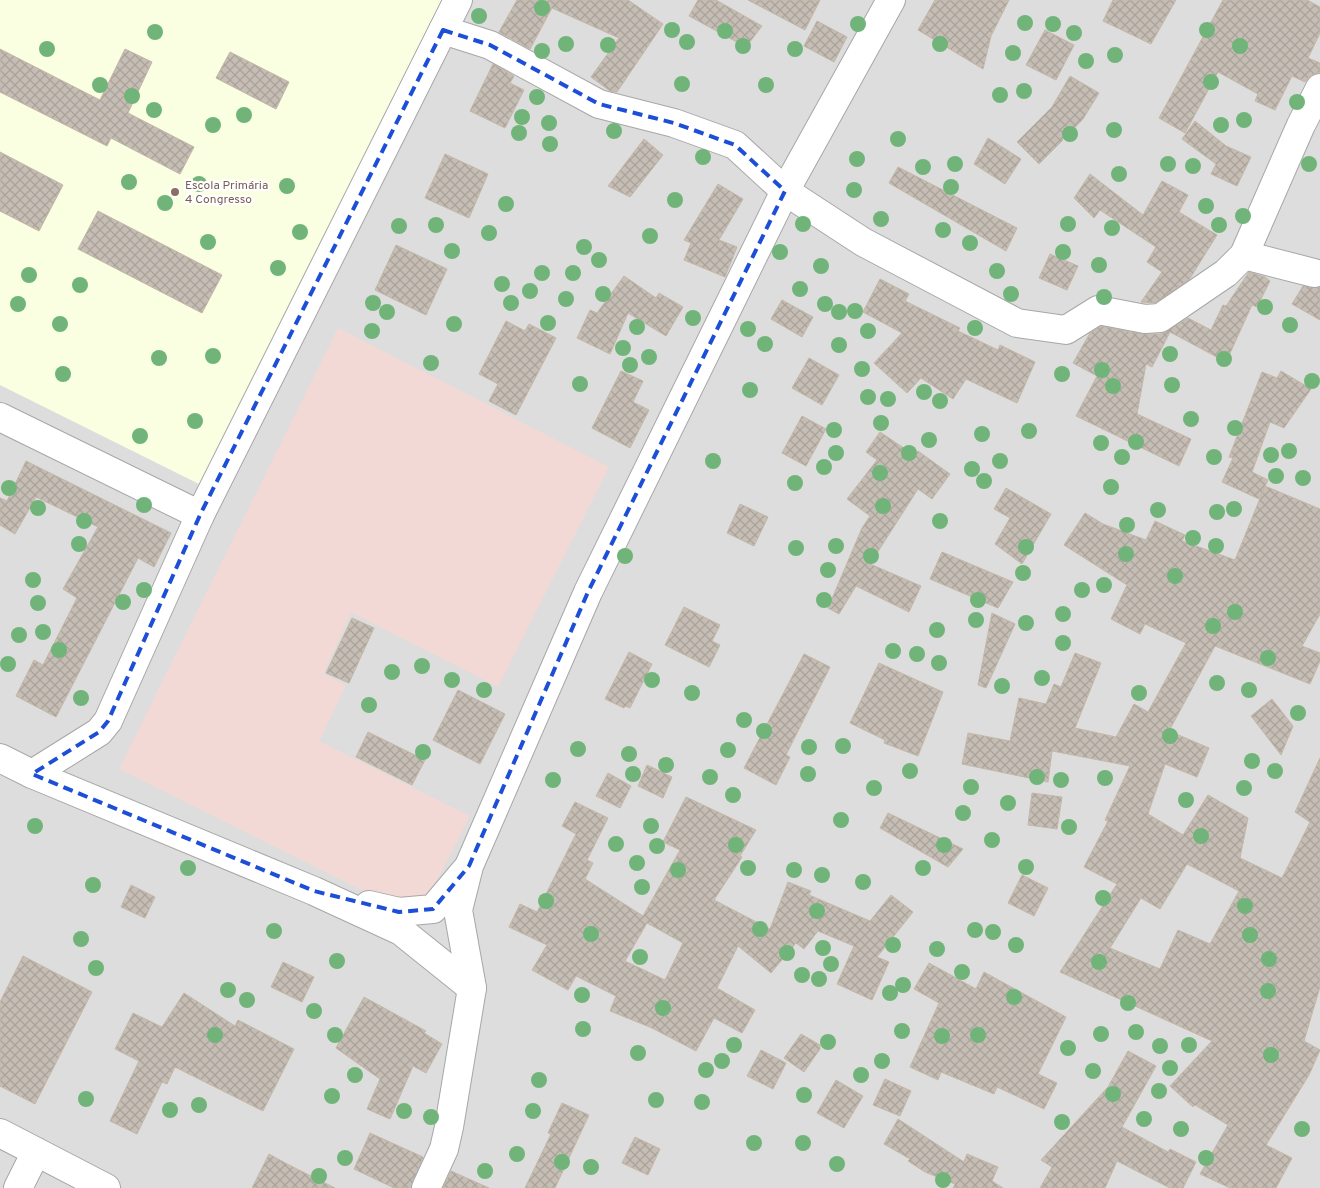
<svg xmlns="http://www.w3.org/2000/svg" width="1320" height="1188" font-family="Overpass,sans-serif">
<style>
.residential{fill:#dedddd}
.commercial{fill:#f2d9d5}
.education{fill:#fbffe1}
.building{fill:url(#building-cross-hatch);stroke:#c3b7a7;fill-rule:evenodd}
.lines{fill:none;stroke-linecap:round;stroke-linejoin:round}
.minor-casing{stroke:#a7a7a7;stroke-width:30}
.minor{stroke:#fff;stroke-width:28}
.tree{fill:#70b47a}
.marked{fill:none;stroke:#1d4ed8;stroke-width:4;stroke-dasharray:10 6;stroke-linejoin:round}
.education-dot{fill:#8d6e63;stroke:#fff;stroke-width:2}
.labels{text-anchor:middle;stroke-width:4.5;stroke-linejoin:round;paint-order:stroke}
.education-label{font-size:12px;fill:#785e54;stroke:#fff;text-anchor:start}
</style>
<defs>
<pattern id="building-cross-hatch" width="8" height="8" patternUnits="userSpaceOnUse" patternTransform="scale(1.25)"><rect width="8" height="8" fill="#c6beb5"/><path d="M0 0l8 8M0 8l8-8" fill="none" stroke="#aaa39b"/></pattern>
</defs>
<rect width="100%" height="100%" fill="#f1eee6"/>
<rect class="residential" x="0" y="0" width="1320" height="1188"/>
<polygon class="commercial" points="338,328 609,467 498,687 351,612 323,674 346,685 319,741 470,816 430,894 416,904 396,907 119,769"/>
<polygon class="education" points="0,0 447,0 203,486 0,385"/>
<g class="building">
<polygon points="517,0 628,0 663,24 617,92 610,91 591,77 619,38 552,8 530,49 499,32"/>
<polygon points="698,0 716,0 762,26 746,47 689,16"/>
<polygon points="748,0 820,0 805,30"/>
<polygon points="935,0 1009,0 991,36 983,69 918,30"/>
<polygon points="1113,0 1176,0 1151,44 1103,21"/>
<polygon points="1223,0 1307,0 1320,7 1320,33 1308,58 1320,63 1320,72 1311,75 1305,82 1292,76 1275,110 1255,101 1258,94 1218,72 1185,133 1159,118"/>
<polygon points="817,21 847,37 834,62 804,46"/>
<polygon points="1045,30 1074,45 1056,80 1026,65"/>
<polygon points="0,49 100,100 125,49 152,62 128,113 194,147 180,174 111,138 107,146 0,92"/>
<polygon points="230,52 289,82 276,109 216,78"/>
<polygon points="493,64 514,76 510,83 524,90 505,128 470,111"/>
<polygon points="1070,76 1099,93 1083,119 1067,136 1065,135 1062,141 1039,164 1017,142 1052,107"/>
<polygon points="1195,121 1226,146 1251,157 1237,186 1211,174 1216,164 1182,139"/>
<polygon points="988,138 1021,159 1005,184 974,164"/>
<polygon points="644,139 663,155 630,197 608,186"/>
<polygon points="0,152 63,185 39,231 0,211"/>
<polygon points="445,154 488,174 469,218 425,198"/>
<polygon points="898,167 1017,228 1006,251 889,183"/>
<polygon points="1090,174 1143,215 1162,181 1188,195 1179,212 1217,235 1189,280 1155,303 1141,302 1162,272 1147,262 1156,247 1100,210 1094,218 1074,198"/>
<polygon points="718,184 743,199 719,240 737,247 725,277 684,260 691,243 684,240"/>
<polygon points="98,211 222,275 202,313 78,249"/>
<polygon points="396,245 447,269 426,315 375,290"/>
<polygon points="1050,254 1078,266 1067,290 1039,278"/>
<polygon points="1249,272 1265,277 1270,281 1257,307 1252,305 1226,362 1170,332 1152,367 1146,364 1137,414 1191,439 1179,466 1076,416 1097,376 1073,363 1090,333 1101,326 1142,334 1161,334 1188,318 1211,330 1223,305 1226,306"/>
<polygon points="624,276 656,298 659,293 683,307 666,336 628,313 610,354 577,338 590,310 597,313"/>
<polygon points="880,279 909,294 905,301 960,328 958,331 998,350 1000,345 1035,362 1017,403 966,379 953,399 921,378 907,393 874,363 902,333 863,312"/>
<polygon points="1303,286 1320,287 1320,320 1292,304"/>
<polygon points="782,300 813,317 802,337 771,319"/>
<polygon points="506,321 525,331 529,324 556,338 516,415 489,401 498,384 479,374"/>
<polygon points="809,358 839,375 822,405 792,388"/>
<polygon points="621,371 643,381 633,402 649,410 630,448 592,428"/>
<polygon points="1281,371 1311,389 1284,428 1270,422 1252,472 1268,480 1259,499 1222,482 1233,458 1229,457 1262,372 1277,378"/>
<polygon points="802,416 826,429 806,466 782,453"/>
<polygon points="880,432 914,455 918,451 950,474 932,499 918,489 870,564 921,586 909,612 856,586 839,614 828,608 862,528 870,516 847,499 877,460 866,452"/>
<polygon points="26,461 171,533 154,567 138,558 56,717 16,696 34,660 43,665 77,598 63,589 98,527 36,497 15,534 0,525 0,498 7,501"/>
<path d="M1265,486L1320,509V614L1302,646L1320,653V661L1310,684L1215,646L1169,731L1209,748L1197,777L1165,764L1148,814L1183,835L1208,795L1248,818L1240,858L1282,878L1310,822L1295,812L1320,758V987L1304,1041L1320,1050L1309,1075L1266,1145L1292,1158L1276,1188H1230L1200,1174L1228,1125L1195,1105L1193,1107L1170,1086L1212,1041L1060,972L1117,884L1084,867L1108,821L1105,820L1130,766L1052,751L1048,782L962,764L968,733L1010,741L1019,698L1046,704L1054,684L1061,687L1075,653L1101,663L1075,728L1116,737L1134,704L1148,712L1186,643L1145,624L1140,634L1111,619L1127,585L1064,545L1085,513L1103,524L1146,540L1155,521L1185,535L1182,541L1235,560ZM1187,864L1239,891L1210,944L1178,930L1160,969L1110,948L1141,898L1160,909Z"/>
<polygon points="1006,488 1051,514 1022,564 995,544 1010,518 994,509"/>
<polygon points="740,504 768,517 754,546 727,533"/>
<polygon points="942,552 1013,582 998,608 930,579"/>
<polygon points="684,607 720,625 712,641 720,645 709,667 665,645"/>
<polygon points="992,613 1015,624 986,688 978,685"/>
<polygon points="352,618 374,628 349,683 326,673"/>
<polygon points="629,652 652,664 630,708 625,706 624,708 605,699"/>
<polygon points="804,654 830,667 786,755 790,757 776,785 744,768"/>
<polygon points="879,663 943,692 918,756 884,743 885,740 850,723"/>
<polygon points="458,690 505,714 480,764 433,740"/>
<polygon points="1272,699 1293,726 1281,755 1251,716"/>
<polygon points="368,732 425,760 412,785 356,757"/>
<polygon points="647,765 672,777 663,798 638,786"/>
<polygon points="608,773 631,786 620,808 596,796"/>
<polygon points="1032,793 1062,797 1057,829 1028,825"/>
<path d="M686,797L756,830L740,856L742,857L714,900L770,929L788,882L811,891L809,895L870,921L891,895L913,912L877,957L889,962L872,1000L837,984L854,946L818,931L804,949L796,943L771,973L738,946L717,988L755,1010L742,1033L714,1018L696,1051L652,1028L610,1011L616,996L576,976L568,990L532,970L547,945L509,927L520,904L537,912L576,834L562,826L575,802L608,818L587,860L593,863L585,879L643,916L680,850L663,842ZM647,923L683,943L665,980L625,961Z"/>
<polygon points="888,813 963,849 948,867 880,828"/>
<polygon points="1022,875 1048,888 1034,916 1008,903"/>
<polygon points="131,885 155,897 145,918 121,907"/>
<polygon points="23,956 92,992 35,1104 0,1086 0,1002"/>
<polygon points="283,962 314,977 302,1002 271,987"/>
<polygon points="929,963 976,989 984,972 1066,1017 1038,1074 1057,1083 1044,1109 997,1087 994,1094 941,1072 938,1080 910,1067 939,1003 914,989"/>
<polygon points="184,993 235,1026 238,1020 294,1049 263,1111 175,1067 167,1084 162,1082 137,1134 110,1121 139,1061 115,1049 133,1013 162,1027"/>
<polygon points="364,997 426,1031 424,1033 442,1044 426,1073 413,1066 390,1119 367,1109 380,1079 336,1048"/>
<polygon points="801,1034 820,1045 820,1049 804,1072 784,1058"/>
<polygon points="761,1050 786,1063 773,1089 747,1076"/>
<polygon points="1128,1051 1156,1066 1122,1127 1168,1152 1170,1149 1196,1162 1183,1188 1170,1188 1117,1161 1105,1188 1040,1188 1052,1167 1041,1160 1108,1087"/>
<polygon points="885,1079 911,1091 900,1116 873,1105"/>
<polygon points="836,1080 863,1096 844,1128 817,1113"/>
<polygon points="562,1103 589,1115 555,1188 525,1188 551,1134 548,1133"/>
<polygon points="898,1119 964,1162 967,1154 998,1167 992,1181 1003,1188 953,1188 955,1184 925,1172 908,1161 910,1159 884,1144"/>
<polygon points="370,1133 423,1157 411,1188 394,1188 354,1169"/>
<polygon points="635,1137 660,1149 648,1175 622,1163"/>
<polygon points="269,1154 289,1165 335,1188 252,1188"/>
<polygon points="451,1171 489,1188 443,1188"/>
</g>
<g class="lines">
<g class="minor-casing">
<g id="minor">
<polyline points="443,30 490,45 599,104 674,123 735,145 785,191 863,242 1017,323 1066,330 1098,310 1145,319 1160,318 1226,273 1244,255 1301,125 1320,88"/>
<polyline points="1244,255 1314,273"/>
<polyline points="0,417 200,515"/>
<polyline points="0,758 32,774 314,891 401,931 472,988"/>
<polyline points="32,774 99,732 108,721 200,515 458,0"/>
<polyline points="369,905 399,912 433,909 465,871"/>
<polyline points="0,1133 106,1188"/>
<polyline points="18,1188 36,1152"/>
<polyline points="426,1188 444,1149 449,1127 472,988 458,910 469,866 588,592 785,191 891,0"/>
</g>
</g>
<use href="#minor" class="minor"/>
</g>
<g class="tree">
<circle cx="542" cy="8" r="8"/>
<circle cx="479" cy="16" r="8"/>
<circle cx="1025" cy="23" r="8"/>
<circle cx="858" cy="24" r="8"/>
<circle cx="1053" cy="24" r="8"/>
<circle cx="672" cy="30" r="8"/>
<circle cx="1207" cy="30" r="8"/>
<circle cx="725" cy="31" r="8"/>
<circle cx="155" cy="32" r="8"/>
<circle cx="1074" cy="33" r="8"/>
<circle cx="687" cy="42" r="8"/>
<circle cx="566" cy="44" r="8"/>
<circle cx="940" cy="44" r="8"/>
<circle cx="608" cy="45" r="8"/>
<circle cx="743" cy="46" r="8"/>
<circle cx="1240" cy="46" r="8"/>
<circle cx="47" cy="49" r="8"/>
<circle cx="795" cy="49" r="8"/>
<circle cx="542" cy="51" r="8"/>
<circle cx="1013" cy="53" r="8"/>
<circle cx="1115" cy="55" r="8"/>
<circle cx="1086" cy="61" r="8"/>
<circle cx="1211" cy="82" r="8"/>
<circle cx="682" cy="84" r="8"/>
<circle cx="100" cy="85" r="8"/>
<circle cx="766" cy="85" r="8"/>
<circle cx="1024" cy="91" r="8"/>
<circle cx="1000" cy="95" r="8"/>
<circle cx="132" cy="96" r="8"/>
<circle cx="537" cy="97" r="8"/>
<circle cx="1297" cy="102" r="8"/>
<circle cx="154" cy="110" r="8"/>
<circle cx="244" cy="115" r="8"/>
<circle cx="522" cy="117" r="8"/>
<circle cx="1244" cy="120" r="8"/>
<circle cx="549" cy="123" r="8"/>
<circle cx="213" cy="125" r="8"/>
<circle cx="1221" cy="125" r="8"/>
<circle cx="1114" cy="130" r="8"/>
<circle cx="614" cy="131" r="8"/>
<circle cx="519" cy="133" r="8"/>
<circle cx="1070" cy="134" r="8"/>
<circle cx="898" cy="139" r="8"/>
<circle cx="550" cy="144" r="8"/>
<circle cx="703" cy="157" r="8"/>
<circle cx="857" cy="159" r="8"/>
<circle cx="955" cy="164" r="8"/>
<circle cx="1168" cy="164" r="8"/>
<circle cx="1309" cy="164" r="8"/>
<circle cx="1193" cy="166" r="8"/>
<circle cx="923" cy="167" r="8"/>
<circle cx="1119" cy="174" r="8"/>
<circle cx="129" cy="182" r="8"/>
<circle cx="199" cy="184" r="8"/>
<circle cx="287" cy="186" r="8"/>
<circle cx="951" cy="187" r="8"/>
<circle cx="854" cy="190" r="8"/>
<circle cx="675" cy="200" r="8"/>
<circle cx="165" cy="203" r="8"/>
<circle cx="506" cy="204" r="8"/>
<circle cx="1206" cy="206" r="8"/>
<circle cx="1243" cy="216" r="8"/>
<circle cx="881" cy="219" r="8"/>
<circle cx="803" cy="224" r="8"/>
<circle cx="1068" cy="224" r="8"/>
<circle cx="436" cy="225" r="8"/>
<circle cx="1219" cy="225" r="8"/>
<circle cx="399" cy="226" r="8"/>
<circle cx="1112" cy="228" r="8"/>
<circle cx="943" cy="230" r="8"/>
<circle cx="300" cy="232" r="8"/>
<circle cx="489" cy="233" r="8"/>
<circle cx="650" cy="236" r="8"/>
<circle cx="208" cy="242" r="8"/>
<circle cx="970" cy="243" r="8"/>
<circle cx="584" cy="247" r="8"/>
<circle cx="452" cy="251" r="8"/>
<circle cx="780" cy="252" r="8"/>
<circle cx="1063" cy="252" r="8"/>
<circle cx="599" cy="260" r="8"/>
<circle cx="1099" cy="265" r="8"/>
<circle cx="821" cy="266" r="8"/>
<circle cx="278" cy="268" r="8"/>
<circle cx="997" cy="271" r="8"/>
<circle cx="542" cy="273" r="8"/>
<circle cx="573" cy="273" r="8"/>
<circle cx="29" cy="275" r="8"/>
<circle cx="502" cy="284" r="8"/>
<circle cx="80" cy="285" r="8"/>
<circle cx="800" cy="289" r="8"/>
<circle cx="530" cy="291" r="8"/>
<circle cx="603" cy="294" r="8"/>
<circle cx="1011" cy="294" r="8"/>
<circle cx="1104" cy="297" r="8"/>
<circle cx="566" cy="299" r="8"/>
<circle cx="373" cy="303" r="8"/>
<circle cx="511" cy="303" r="8"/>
<circle cx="18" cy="304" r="8"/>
<circle cx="825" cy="304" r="8"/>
<circle cx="1265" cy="307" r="8"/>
<circle cx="855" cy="311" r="8"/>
<circle cx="387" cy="312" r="8"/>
<circle cx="839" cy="312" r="8"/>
<circle cx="693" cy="318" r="8"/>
<circle cx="548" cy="323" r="8"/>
<circle cx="60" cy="324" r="8"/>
<circle cx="454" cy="324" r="8"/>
<circle cx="1290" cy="325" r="8"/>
<circle cx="637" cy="327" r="8"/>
<circle cx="975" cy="328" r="8"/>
<circle cx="748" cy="329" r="8"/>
<circle cx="372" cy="331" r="8"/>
<circle cx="868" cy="331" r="8"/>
<circle cx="765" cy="344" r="8"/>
<circle cx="839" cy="345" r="8"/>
<circle cx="623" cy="348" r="8"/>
<circle cx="1170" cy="354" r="8"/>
<circle cx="213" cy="356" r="8"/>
<circle cx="649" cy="357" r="8"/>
<circle cx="159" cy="358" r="8"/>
<circle cx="1224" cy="359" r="8"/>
<circle cx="431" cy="363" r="8"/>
<circle cx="630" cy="365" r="8"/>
<circle cx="862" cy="369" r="8"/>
<circle cx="1102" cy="370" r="8"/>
<circle cx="63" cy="374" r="8"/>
<circle cx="1062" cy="374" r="8"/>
<circle cx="1312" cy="381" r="8"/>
<circle cx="580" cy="384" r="8"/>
<circle cx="1172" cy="385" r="8"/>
<circle cx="1113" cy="386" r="8"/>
<circle cx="750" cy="390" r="8"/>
<circle cx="924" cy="392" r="8"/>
<circle cx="868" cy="397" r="8"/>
<circle cx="888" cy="399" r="8"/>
<circle cx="940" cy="401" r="8"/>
<circle cx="1191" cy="419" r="8"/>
<circle cx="195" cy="421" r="8"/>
<circle cx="881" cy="423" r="8"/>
<circle cx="1235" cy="428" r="8"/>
<circle cx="834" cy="430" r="8"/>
<circle cx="1029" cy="431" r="8"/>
<circle cx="982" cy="434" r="8"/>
<circle cx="140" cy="436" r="8"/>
<circle cx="929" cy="440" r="8"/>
<circle cx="1136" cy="442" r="8"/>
<circle cx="1101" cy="443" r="8"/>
<circle cx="1289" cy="451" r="8"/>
<circle cx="836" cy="453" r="8"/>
<circle cx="909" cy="453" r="8"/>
<circle cx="1271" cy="455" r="8"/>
<circle cx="1122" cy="457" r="8"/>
<circle cx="1214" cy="457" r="8"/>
<circle cx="713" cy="461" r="8"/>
<circle cx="1000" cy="461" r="8"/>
<circle cx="824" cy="467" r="8"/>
<circle cx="972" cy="469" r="8"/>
<circle cx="880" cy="473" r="8"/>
<circle cx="1276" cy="476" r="8"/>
<circle cx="1303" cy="478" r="8"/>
<circle cx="984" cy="481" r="8"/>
<circle cx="795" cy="483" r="8"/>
<circle cx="1111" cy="487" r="8"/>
<circle cx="9" cy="488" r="8"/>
<circle cx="144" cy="505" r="8"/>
<circle cx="883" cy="506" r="8"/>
<circle cx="38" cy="508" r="8"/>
<circle cx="1234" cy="509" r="8"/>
<circle cx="1158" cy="510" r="8"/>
<circle cx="1217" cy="512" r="8"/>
<circle cx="84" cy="521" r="8"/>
<circle cx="940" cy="521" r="8"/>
<circle cx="1127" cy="525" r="8"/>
<circle cx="1193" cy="538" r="8"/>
<circle cx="79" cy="544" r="8"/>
<circle cx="836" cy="546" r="8"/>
<circle cx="1216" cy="546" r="8"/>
<circle cx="1026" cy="547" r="8"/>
<circle cx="796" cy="548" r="8"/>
<circle cx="1126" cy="554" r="8"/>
<circle cx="625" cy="556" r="8"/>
<circle cx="871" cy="556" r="8"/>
<circle cx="828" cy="570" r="8"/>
<circle cx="1023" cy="573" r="8"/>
<circle cx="1175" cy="576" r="8"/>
<circle cx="33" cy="580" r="8"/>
<circle cx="1104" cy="585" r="8"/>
<circle cx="144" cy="590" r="8"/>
<circle cx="1082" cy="590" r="8"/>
<circle cx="824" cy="600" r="8"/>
<circle cx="978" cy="600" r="8"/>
<circle cx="123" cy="602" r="8"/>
<circle cx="38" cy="603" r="8"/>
<circle cx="1235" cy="612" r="8"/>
<circle cx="1063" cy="614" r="8"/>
<circle cx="976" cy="620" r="8"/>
<circle cx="1026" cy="623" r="8"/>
<circle cx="1213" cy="626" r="8"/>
<circle cx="937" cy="630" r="8"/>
<circle cx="43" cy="632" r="8"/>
<circle cx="19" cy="635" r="8"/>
<circle cx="1063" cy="643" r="8"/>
<circle cx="59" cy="650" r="8"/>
<circle cx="893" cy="651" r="8"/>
<circle cx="917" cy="654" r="8"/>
<circle cx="1268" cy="658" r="8"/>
<circle cx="939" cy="663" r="8"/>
<circle cx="8" cy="664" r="8"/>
<circle cx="422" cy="666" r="8"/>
<circle cx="392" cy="672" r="8"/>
<circle cx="1042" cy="678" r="8"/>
<circle cx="452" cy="680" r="8"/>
<circle cx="652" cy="680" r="8"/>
<circle cx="1217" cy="683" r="8"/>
<circle cx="1002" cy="686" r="8"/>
<circle cx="484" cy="690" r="8"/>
<circle cx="1249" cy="690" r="8"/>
<circle cx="692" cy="693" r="8"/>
<circle cx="1139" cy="693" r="8"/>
<circle cx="81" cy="698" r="8"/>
<circle cx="369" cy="705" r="8"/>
<circle cx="1298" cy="713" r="8"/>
<circle cx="744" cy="720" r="8"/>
<circle cx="764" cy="731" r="8"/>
<circle cx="1170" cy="736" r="8"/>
<circle cx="843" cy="746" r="8"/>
<circle cx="809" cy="747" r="8"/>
<circle cx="578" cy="749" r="8"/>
<circle cx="728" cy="750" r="8"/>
<circle cx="423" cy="752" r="8"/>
<circle cx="629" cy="754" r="8"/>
<circle cx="1252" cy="761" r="8"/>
<circle cx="666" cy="765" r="8"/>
<circle cx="910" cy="771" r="8"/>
<circle cx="1275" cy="771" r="8"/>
<circle cx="633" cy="774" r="8"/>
<circle cx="808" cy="774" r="8"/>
<circle cx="710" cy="777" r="8"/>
<circle cx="1037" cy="777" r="8"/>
<circle cx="1105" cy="778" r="8"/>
<circle cx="553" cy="780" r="8"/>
<circle cx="1061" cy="780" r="8"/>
<circle cx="971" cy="787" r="8"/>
<circle cx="874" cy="788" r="8"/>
<circle cx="1244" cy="788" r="8"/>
<circle cx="733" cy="795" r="8"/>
<circle cx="1186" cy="800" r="8"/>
<circle cx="1008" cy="803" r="8"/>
<circle cx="963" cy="813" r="8"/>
<circle cx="841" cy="820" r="8"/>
<circle cx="35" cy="826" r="8"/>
<circle cx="651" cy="826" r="8"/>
<circle cx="1069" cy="827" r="8"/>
<circle cx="1201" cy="836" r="8"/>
<circle cx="992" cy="840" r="8"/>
<circle cx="616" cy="844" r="8"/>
<circle cx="736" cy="845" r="8"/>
<circle cx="944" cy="845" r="8"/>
<circle cx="657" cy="846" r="8"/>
<circle cx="637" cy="863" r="8"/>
<circle cx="1026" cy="867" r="8"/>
<circle cx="188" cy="868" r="8"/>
<circle cx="748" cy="868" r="8"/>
<circle cx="923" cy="868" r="8"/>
<circle cx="678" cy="870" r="8"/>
<circle cx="794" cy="870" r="8"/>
<circle cx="822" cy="875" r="8"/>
<circle cx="863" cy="882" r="8"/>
<circle cx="93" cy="885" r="8"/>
<circle cx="642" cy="887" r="8"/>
<circle cx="1103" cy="898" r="8"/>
<circle cx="546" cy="901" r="8"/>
<circle cx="1245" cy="906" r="8"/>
<circle cx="817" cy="911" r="8"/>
<circle cx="760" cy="929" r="8"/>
<circle cx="975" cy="930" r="8"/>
<circle cx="274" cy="931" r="8"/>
<circle cx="993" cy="932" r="8"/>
<circle cx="591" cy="934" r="8"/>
<circle cx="1250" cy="935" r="8"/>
<circle cx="81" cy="939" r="8"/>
<circle cx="893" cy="945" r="8"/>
<circle cx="1016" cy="945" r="8"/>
<circle cx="823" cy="948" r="8"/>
<circle cx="937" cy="949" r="8"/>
<circle cx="787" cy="953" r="8"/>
<circle cx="640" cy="957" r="8"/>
<circle cx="1269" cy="959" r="8"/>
<circle cx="337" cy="961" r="8"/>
<circle cx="1099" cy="962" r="8"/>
<circle cx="831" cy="964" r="8"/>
<circle cx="96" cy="968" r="8"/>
<circle cx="962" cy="972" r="8"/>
<circle cx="802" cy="975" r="8"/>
<circle cx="819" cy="979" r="8"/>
<circle cx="903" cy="985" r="8"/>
<circle cx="228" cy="990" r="8"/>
<circle cx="1268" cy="991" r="8"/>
<circle cx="890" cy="993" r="8"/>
<circle cx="582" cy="995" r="8"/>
<circle cx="1014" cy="997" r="8"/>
<circle cx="247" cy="1000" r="8"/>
<circle cx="1128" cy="1003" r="8"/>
<circle cx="663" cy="1008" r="8"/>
<circle cx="314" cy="1011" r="8"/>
<circle cx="583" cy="1029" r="8"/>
<circle cx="902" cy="1031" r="8"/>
<circle cx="1136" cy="1032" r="8"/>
<circle cx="1101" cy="1034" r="8"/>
<circle cx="215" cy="1035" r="8"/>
<circle cx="335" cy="1035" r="8"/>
<circle cx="978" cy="1035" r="8"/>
<circle cx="942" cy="1036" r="8"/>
<circle cx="828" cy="1042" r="8"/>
<circle cx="734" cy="1045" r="8"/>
<circle cx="1189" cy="1045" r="8"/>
<circle cx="1160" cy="1046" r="8"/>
<circle cx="1068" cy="1048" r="8"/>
<circle cx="638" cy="1053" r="8"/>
<circle cx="1271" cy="1055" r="8"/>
<circle cx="722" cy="1061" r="8"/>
<circle cx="882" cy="1061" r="8"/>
<circle cx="1170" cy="1068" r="8"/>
<circle cx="706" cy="1070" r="8"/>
<circle cx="1093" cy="1071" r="8"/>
<circle cx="355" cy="1075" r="8"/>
<circle cx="861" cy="1075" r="8"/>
<circle cx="539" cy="1080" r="8"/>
<circle cx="1159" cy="1091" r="8"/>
<circle cx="1113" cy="1094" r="8"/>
<circle cx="804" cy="1095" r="8"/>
<circle cx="332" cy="1096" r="8"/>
<circle cx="86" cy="1099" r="8"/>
<circle cx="656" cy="1100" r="8"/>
<circle cx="702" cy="1102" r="8"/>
<circle cx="199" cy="1105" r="8"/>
<circle cx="170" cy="1110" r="8"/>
<circle cx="404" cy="1111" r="8"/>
<circle cx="533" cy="1111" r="8"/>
<circle cx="431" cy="1117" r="8"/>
<circle cx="1144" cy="1119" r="8"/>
<circle cx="1062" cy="1122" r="8"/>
<circle cx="1181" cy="1129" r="8"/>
<circle cx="1302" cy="1129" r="8"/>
<circle cx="754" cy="1143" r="8"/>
<circle cx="803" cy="1143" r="8"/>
<circle cx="517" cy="1154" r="8"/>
<circle cx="345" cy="1158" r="8"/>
<circle cx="1206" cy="1158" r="8"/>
<circle cx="562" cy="1162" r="8"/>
<circle cx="837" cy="1164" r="8"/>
<circle cx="591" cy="1167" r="8"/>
<circle cx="485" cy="1171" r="8"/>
<circle cx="319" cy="1176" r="8"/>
<circle cx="943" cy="1180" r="8"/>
</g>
<path class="marked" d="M443,30L490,45L599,104L674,123L735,145L785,191L588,592L469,866L433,909L399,912L314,891L32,774L99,732L108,721L200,515Z"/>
<circle class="education-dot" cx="175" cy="192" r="5"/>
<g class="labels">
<g class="education-label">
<text x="185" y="189">Escola Primária<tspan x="185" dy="14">4 Congresso</tspan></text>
</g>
</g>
</svg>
